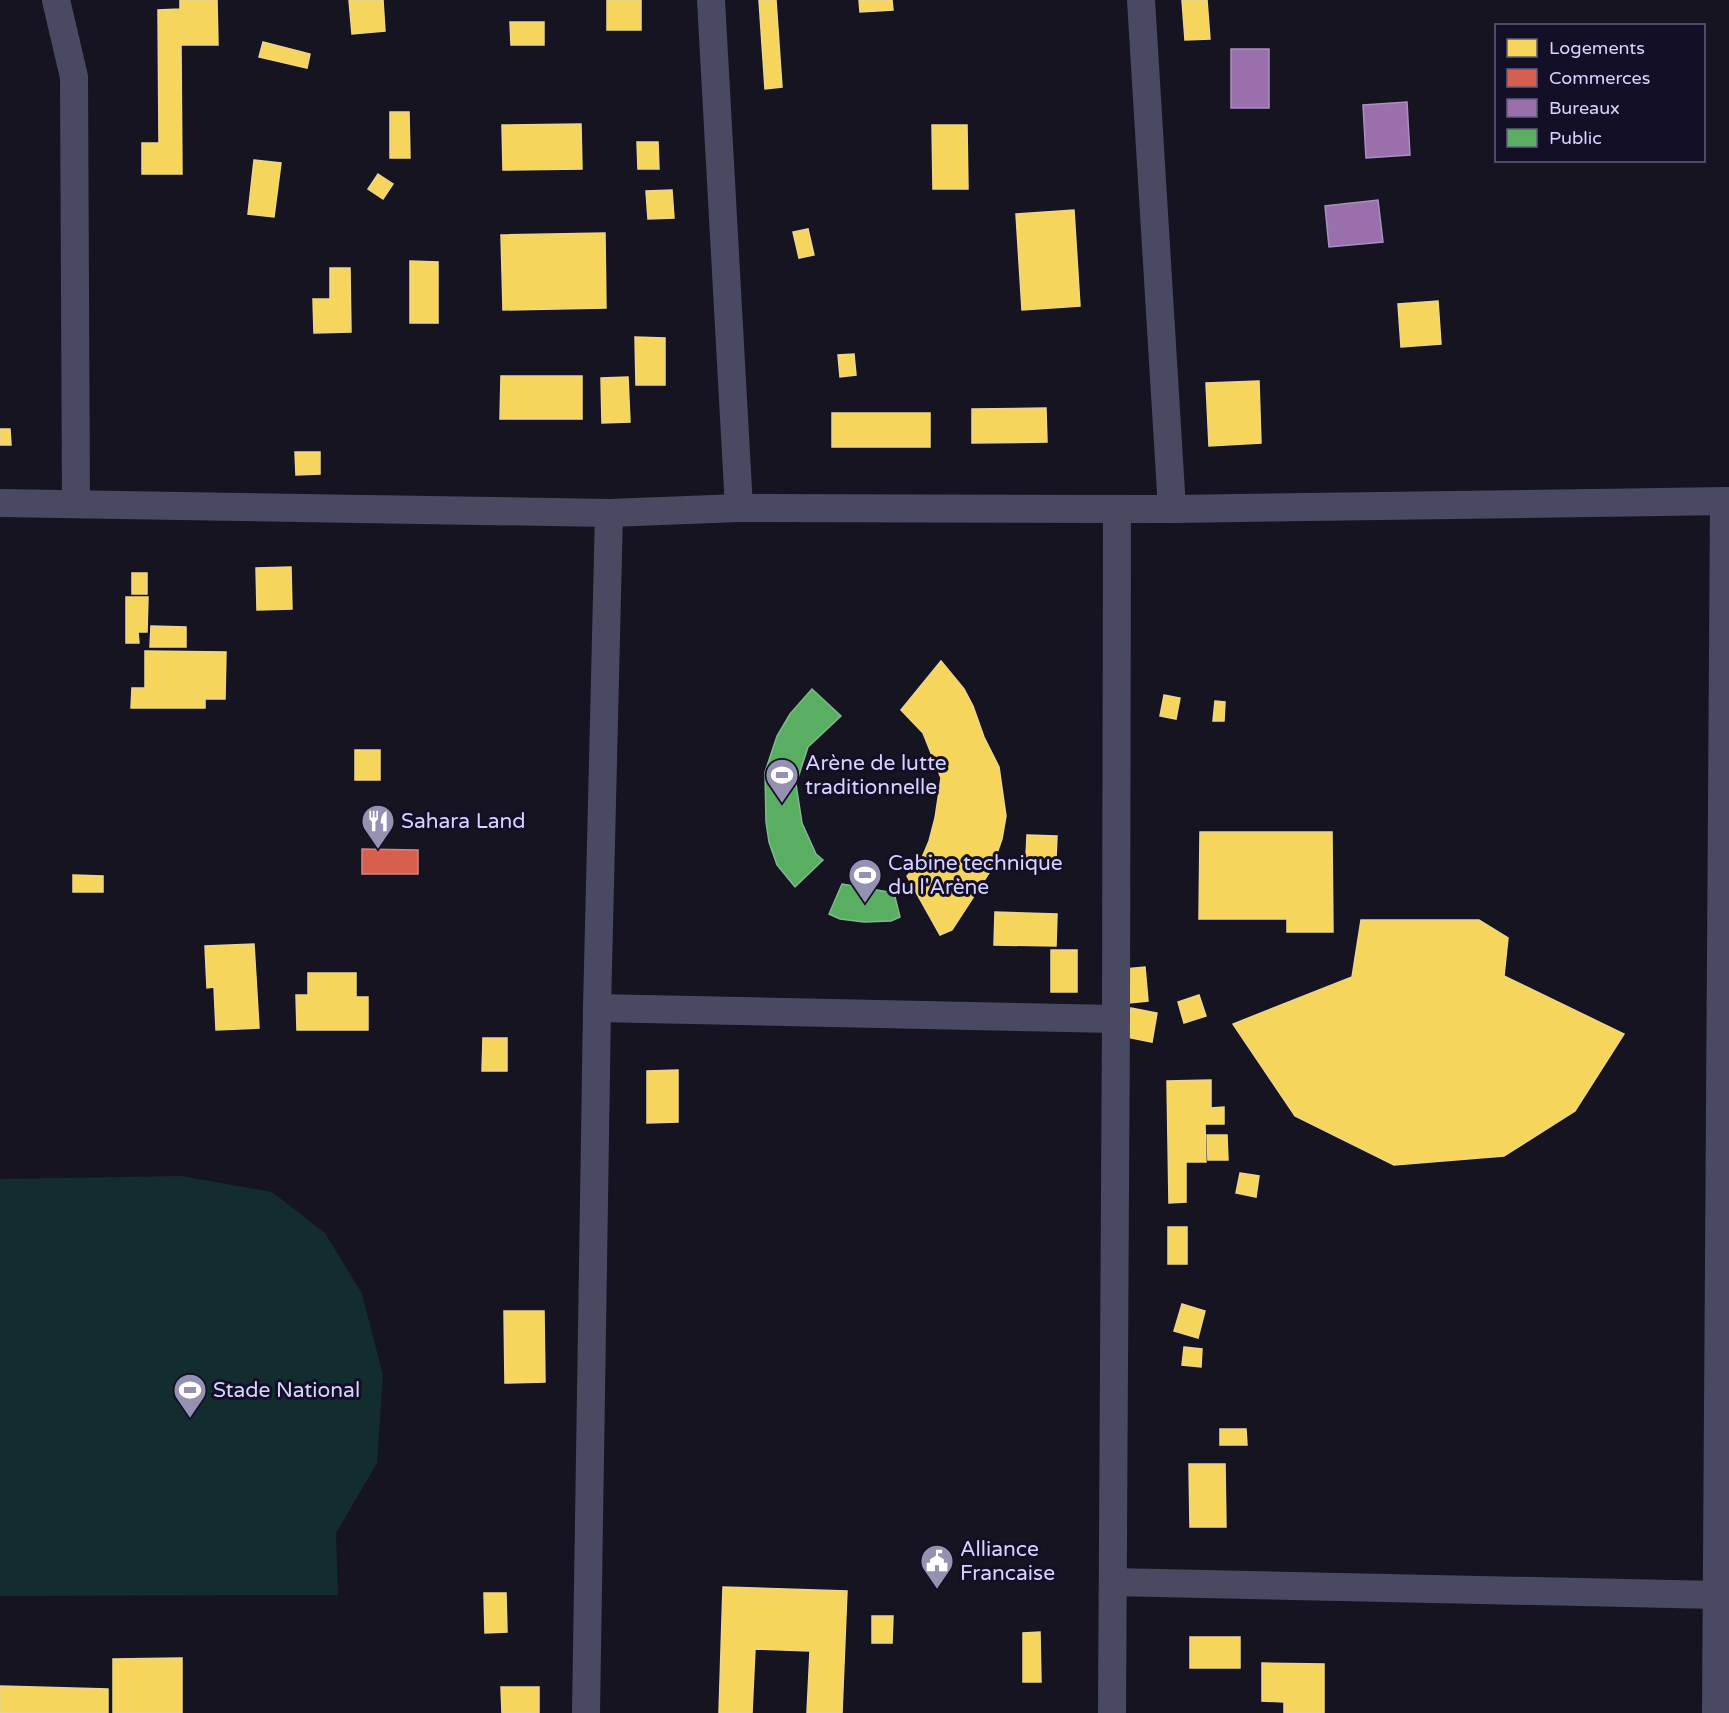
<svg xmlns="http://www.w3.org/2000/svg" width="1729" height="1713" font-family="'Varela Round',sans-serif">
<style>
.green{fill:#132c2d}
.homes{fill:#f6d55c;stroke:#edd58d;stroke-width:1.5}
.shops{fill:#d6604d;stroke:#d78382;stroke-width:1.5}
.offices{fill:#9970ab;stroke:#ac8ec4;stroke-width:1.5}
.public{fill:#5aae61;stroke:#80b990;stroke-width:1.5}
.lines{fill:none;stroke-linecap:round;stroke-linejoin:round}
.minor{stroke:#4a4962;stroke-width:28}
.labels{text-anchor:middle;stroke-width:6;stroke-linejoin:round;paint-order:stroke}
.poi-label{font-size:21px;fill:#d9d4ff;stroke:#130f26;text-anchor:start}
</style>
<rect width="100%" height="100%" fill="#161421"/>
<polygon class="green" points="181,1176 272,1192 325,1233 362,1294 383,1375 377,1463 336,1533 338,1595 0,1596 0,1179"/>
<g class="homes">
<polygon points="180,0 217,0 218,45 181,45 182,174 142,174 142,143 159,143 158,10 180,9"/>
<polygon points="349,0 383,0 385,31 352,34"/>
<rect x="607" y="0" width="34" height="30"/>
<polygon points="759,0 776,0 782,87 765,89"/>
<polygon points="859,0 892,0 893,10 860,12"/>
<polygon points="1182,0 1207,0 1210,39 1185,40"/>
<polygon points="510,22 544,22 544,45 511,45"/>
<polygon points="263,42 310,54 307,68 259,57"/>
<polygon points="390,112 409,112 410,158 390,158"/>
<polygon points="581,124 582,169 503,170 502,125"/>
<polygon points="932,125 967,125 968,189 933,189"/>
<polygon points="637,142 658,142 659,169 638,169"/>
<polygon points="254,160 281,163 274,217 248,214"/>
<polygon points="378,174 393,184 383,199 368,189"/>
<polygon points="672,190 674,218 648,219 646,191"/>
<polygon points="1074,210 1080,306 1022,310 1016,214"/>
<polygon points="808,229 814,255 799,258 793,232"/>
<polygon points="605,233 606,308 503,310 501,235"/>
<polygon points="410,261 438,262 438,323 410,323"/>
<polygon points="330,268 350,268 351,332 314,333 313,299 330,299"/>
<polygon points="1438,301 1441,344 1401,347 1398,304"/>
<polygon points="635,337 665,338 665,385 636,385"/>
<polygon points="854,354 856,375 840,377 838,355"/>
<polygon points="501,376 582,376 582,419 500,419"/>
<polygon points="628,377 630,422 602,423 601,378"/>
<polygon points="1259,381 1261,443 1209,446 1206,383"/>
<polygon points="1046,408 1047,442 972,443 972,409"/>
<rect x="832" y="413" width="98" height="34"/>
<polygon points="0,429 10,429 11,445 0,445"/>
<polygon points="295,452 320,452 320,474 296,475"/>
<polygon points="291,567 292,609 257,610 256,568"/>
<rect x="132" y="573" width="15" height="21"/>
<polygon points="126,597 148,597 147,632 138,632 139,643 126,643"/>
<polygon points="151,626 186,627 186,647 150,647"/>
<polygon points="145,651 226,652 225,699 205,699 205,708 131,708 132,688 145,688"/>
<polygon points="941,661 964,689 973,706 984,737 999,767 1006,816 1002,839 991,870 952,930 940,935 907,876 921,860 929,841 935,818 941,778 923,733 901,710"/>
<polygon points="1164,695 1180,698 1176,719 1160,716"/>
<polygon points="1215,701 1225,702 1224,721 1213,721"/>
<rect x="355" y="750" width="25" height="30"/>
<polygon points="1200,832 1332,832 1333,932 1287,932 1287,919 1199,919"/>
<polygon points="1027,835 1057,836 1056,859 1026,857"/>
<polygon points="73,875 103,876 103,892 73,892"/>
<polygon points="995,912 1057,914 1056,946 994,945"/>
<polygon points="1361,920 1479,920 1508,938 1504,976 1624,1034 1575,1111 1504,1156 1394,1165 1295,1116 1233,1024 1352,977"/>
<polygon points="254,944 259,1028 216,1030 214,987 207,988 205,946"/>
<rect x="1051" y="950" width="26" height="42"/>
<polygon points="1145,967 1148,1001 1129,1003 1125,969"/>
<polygon points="308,973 356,973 356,997 368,997 368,1030 297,1030 296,995 308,995"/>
<polygon points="1199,995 1206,1016 1184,1023 1178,1002"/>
<polygon points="1131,1008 1157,1013 1152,1042 1126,1037"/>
<polygon points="483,1038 507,1038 507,1071 482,1071"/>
<polygon points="678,1070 678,1122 647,1123 647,1071"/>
<polygon points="1211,1080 1211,1108 1224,1107 1224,1124 1205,1124 1206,1162 1186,1162 1186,1202 1169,1203 1167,1081"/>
<polygon points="1207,1135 1227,1135 1228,1160 1208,1160"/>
<polygon points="1240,1173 1259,1176 1256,1197 1236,1193"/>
<rect x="1168" y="1227" width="19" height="37"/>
<polygon points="1182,1304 1205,1311 1198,1338 1174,1331"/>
<polygon points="504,1311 544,1311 545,1382 505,1383"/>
<polygon points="1184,1347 1202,1349 1201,1367 1182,1365"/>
<polygon points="1220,1429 1246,1429 1247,1445 1220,1445"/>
<polygon points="1189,1464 1225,1464 1226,1527 1190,1527"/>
<polygon points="723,1587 847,1591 842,1713 807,1713 810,1651 755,1649 752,1713 719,1713"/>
<polygon points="484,1593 506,1593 507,1632 485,1633"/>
<polygon points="872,1616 893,1616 892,1643 872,1643"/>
<polygon points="1040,1632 1041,1682 1023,1682 1023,1633"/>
<rect x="1190" y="1637" width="50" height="31"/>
<polygon points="182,1658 182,1713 113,1713 113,1659"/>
<polygon points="1262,1663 1324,1664 1324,1713 1284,1713 1284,1702 1262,1701"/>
<polygon points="0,1686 108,1689 108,1713 0,1713"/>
<polygon points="501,1687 539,1687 539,1713 502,1713"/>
</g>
<polygon class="shops" points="362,849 418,850 418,874 362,874"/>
<g class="offices">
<rect x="1231" y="49" width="38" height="59"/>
<polygon points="1407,102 1410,155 1366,158 1363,105"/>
<polygon points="1378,200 1383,242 1329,247 1325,206"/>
</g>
<g class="public">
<polygon points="812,689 841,716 808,747 796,784 802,823 816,854 823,860 795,887 777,865 769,842 766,822 765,772 777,736 790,714"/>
<polygon points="842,884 894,893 900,917 891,921 864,922 840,919 829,914"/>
</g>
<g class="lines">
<g class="minor">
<polyline points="56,0 74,77 76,504"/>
<polyline points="711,0 739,508"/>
<polyline points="1141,0 1172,509"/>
<polyline points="0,503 609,513 739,508 1172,509 1729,501"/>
<polyline points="597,1008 1116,1019"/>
<polyline points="1113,1582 1717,1595"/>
<polyline points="586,1713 597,1008 609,513"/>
<polyline points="1112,1713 1116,1019 1117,509"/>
<polyline points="1716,1713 1724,501"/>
</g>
</g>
<defs>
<g id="stadium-pin" transform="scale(1.725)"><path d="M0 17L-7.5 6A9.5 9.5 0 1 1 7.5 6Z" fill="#9591b1" stroke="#130f26"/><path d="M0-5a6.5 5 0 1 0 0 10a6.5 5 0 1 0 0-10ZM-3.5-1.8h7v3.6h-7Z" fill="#fff"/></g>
<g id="restaurant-pin" transform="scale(1.725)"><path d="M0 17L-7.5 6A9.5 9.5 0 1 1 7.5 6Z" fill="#9591b1" stroke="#130f26"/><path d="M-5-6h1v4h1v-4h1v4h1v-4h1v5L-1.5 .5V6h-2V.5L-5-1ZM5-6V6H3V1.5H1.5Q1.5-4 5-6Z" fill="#fff"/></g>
<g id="civic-pin" transform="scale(1.725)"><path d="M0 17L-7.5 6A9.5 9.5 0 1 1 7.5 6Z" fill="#9591b1" stroke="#130f26"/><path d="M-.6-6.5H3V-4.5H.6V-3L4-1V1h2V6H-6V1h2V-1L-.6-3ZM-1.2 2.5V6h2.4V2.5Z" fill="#fff"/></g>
</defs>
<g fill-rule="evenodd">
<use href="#stadium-pin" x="782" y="775"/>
<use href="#restaurant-pin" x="378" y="821"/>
<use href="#stadium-pin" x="865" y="875"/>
<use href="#stadium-pin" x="190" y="1390"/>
<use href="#civic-pin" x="937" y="1561"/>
</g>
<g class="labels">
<g class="poi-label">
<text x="805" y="770">Arène de lutte<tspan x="805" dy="24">traditionnelle</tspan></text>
<text x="401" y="828">Sahara Land</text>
<text x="888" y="870">Cabine technique<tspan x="888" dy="24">du l'Arène</tspan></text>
<text x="213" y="1397">Stade National</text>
<text x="960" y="1556">Alliance<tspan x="960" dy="24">Francaise</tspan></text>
</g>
</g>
<rect x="1495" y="24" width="210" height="138" fill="#130f26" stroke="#625e7d" stroke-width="1.5"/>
<rect x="1507" y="39" width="30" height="18" fill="#f6d55c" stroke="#625e7d" stroke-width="1.5"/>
<text x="1549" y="54" font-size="18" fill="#d9d4ff">Logements</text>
<rect x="1507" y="69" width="30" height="18" fill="#d6604d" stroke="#625e7d" stroke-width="1.5"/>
<text x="1549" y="84" font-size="18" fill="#d9d4ff">Commerces</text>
<rect x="1507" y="99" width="30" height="18" fill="#9970ab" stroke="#625e7d" stroke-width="1.5"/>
<text x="1549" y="114" font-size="18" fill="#d9d4ff">Bureaux</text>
<rect x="1507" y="129" width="30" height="18" fill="#5aae61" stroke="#625e7d" stroke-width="1.5"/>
<text x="1549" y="144" font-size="18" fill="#d9d4ff">Public</text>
</svg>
